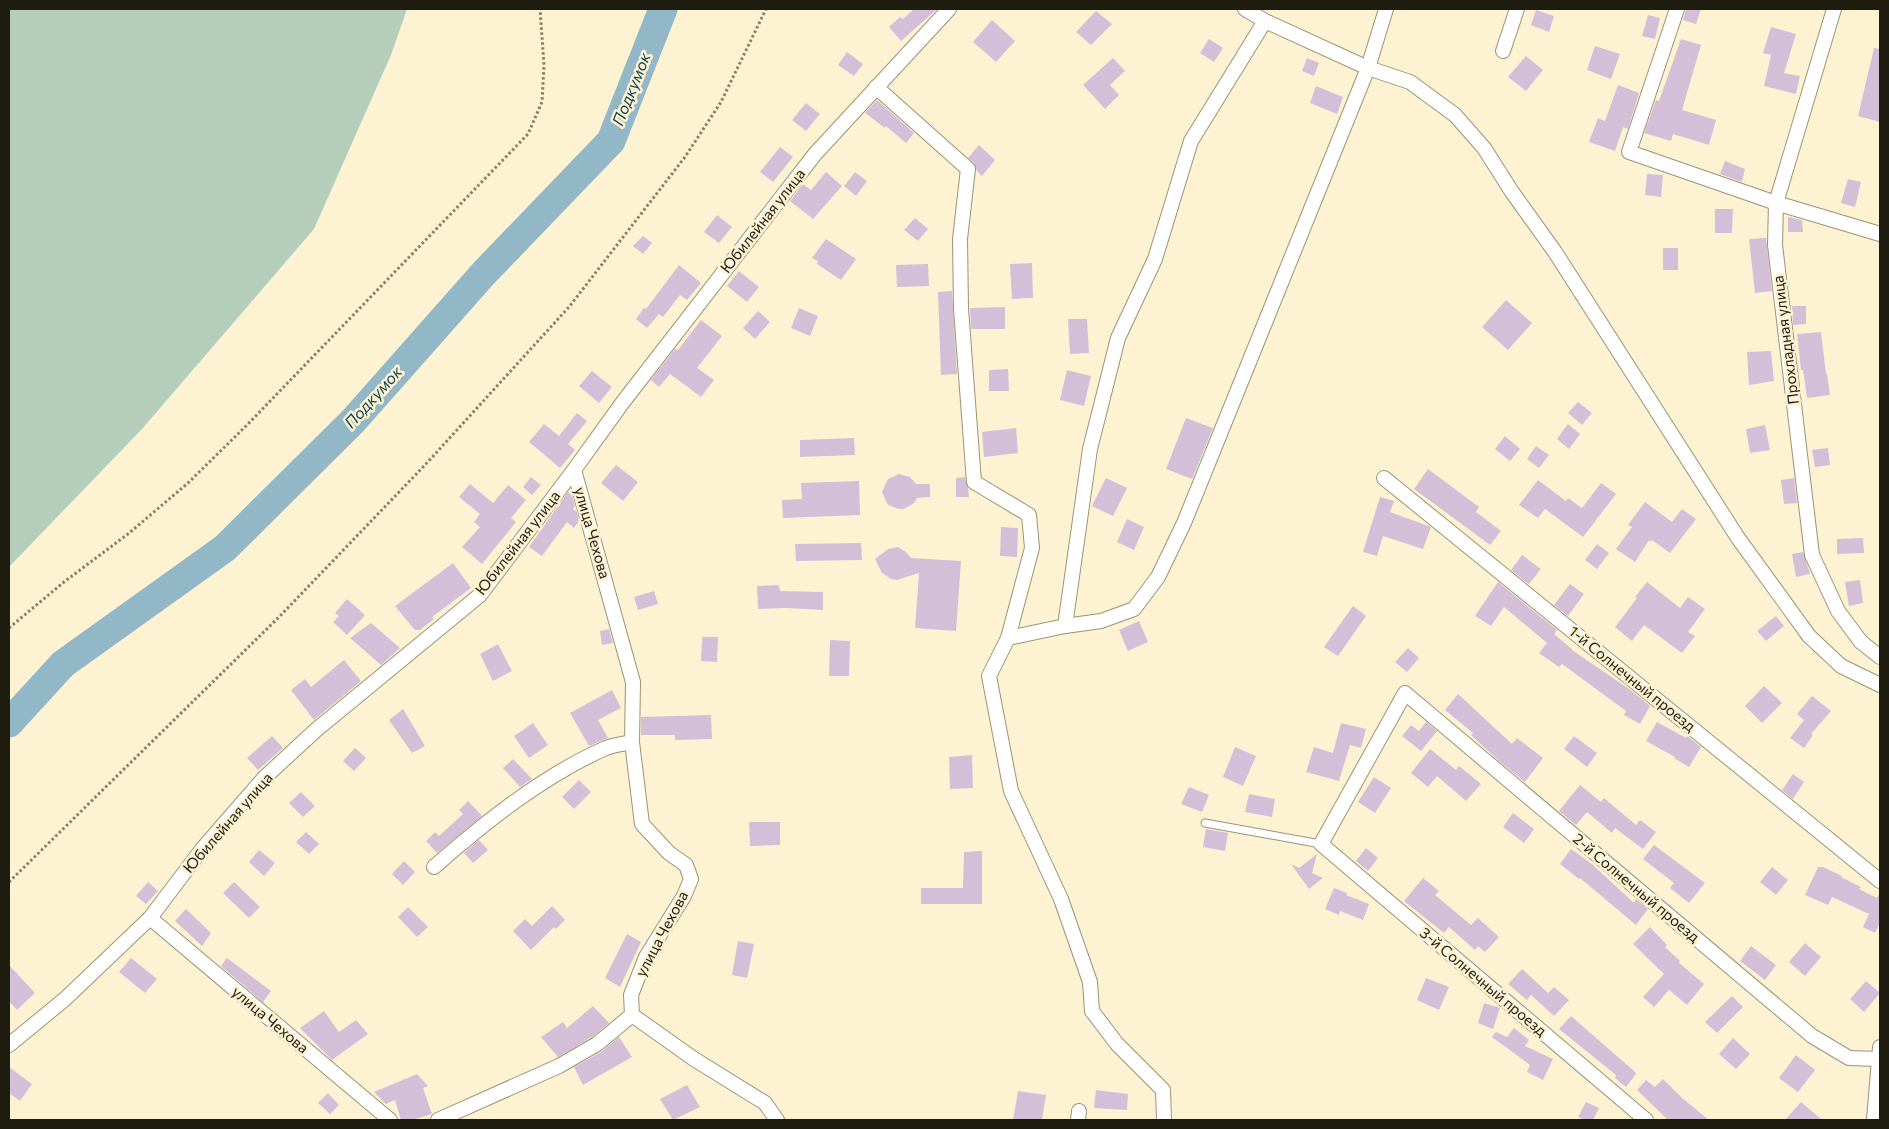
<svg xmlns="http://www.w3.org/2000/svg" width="1889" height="1129" font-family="Commissioner,sans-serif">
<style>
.green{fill:#b5cebb}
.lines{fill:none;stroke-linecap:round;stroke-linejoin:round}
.river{stroke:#92b7c6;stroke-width:29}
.building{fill:#d4bfd9}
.service-casing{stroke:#9c9376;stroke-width:9}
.minor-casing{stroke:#9c9376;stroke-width:16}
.path{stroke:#86806b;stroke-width:3;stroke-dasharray:2.5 2.5;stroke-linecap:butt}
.service{stroke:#fff;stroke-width:7}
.minor{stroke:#fff;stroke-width:14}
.labels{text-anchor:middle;stroke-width:5;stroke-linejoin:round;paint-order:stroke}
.street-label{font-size:15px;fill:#1e1b0f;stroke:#fdf3d3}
.water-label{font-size:16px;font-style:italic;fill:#0d4354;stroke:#fdf3d3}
</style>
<rect width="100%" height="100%" fill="#fdf3d3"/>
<polygon class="green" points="9,9 407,9 391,55 314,229 142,429 9,567"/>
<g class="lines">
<polyline class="river" points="9,723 63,664 225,548 353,421 484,273 611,141 663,9"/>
</g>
<g class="building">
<polygon points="914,9 937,9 901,41 889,27 900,17 903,19"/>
<polygon points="1686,9 1701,9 1696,24 1683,20"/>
<polygon points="1536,10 1554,16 1549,32 1531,25"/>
<polygon points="1096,11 1112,24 1091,45 1076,32"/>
<polygon points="1648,15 1660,18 1655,39 1642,36"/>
<polygon points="992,20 1015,41 996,62 973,42"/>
<polygon points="1771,27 1796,34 1784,73 1800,76 1796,94 1764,86 1771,55 1763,53"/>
<polygon points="1209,39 1223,48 1214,62 1200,53"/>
<polygon points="1681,39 1701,45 1682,110 1716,120 1709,145 1673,134 1671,141 1644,133 1656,100 1659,101"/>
<polygon points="1595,46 1620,54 1611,79 1587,70"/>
<polygon points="1874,48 1880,49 1880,122 1858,116"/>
<polygon points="847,52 863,64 854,76 838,65"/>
<polygon points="1526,56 1543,70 1526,91 1508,77"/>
<polygon points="1113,58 1125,71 1110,85 1119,95 1105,109 1083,85"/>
<polygon points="1307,58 1319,63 1314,76 1302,71"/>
<polygon points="1618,85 1639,93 1628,129 1623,127 1615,151 1589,142 1598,118 1605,121"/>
<polygon points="1316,86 1343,97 1337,114 1310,103"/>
<polygon points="877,100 914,133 906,143 886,126 885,128 865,113"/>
<polygon points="806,103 820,114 806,131 792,120"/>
<polygon points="979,145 995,160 982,176 977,171 974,163 968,158"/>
<polygon points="780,147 793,157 773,182 760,172"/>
<polygon points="1725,161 1745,169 1742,182 1720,174"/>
<polygon points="826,172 842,186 813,219 790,201 803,184 811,190"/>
<polygon points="855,172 867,181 856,196 844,186"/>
<polygon points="1647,174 1663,175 1661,197 1645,195"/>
<polygon points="1848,179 1861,182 1855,207 1841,203"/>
<polygon points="1715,209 1733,209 1732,233 1715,233"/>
<polygon points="717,215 732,227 719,243 704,232"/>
<polygon points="1788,217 1802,220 1803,232 1788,232"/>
<polygon points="915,218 928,229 918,241 904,230"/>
<polygon points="643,236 652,243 643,254 633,246"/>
<polygon points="1766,238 1772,291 1755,293 1749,239"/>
<polygon points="826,239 856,259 841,280 817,264 818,261 812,258"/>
<rect x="1663" y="248" width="15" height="22"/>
<polygon points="1032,263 1033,298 1012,299 1010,264"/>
<polygon points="928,264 929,286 897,287 896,265"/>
<polygon points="679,265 701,283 687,300 680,295 663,317 659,314 647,328 636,319 644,308 646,309"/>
<polygon points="739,271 759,287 747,302 727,286"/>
<polygon points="952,291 957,374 941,375 938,292"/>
<polygon points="1506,300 1532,323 1508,350 1482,327"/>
<polygon points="1792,306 1806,306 1806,324 1793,325"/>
<polygon points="1005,307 1005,329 971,329 970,308"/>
<polygon points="799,308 818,316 810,336 791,328"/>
<polygon points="758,311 770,322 755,339 743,328"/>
<polygon points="1068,319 1087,319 1089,353 1070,354"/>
<polygon points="701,320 722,336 697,368 714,380 701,397 670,374 659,387 651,380 675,349 678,350"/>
<polygon points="1821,332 1826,374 1827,374 1830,395 1807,398 1803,370 1801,370 1797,334"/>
<polygon points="1771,351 1774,381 1749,385 1747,352"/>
<polygon points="1008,369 1009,391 989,391 989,370"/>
<polygon points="1067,370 1091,376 1084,406 1060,400"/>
<polygon points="592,371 612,387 599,403 579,386"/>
<polygon points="1578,402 1592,413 1582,425 1568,413"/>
<polygon points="577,413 587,421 568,444 575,450 560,468 529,442 544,424 559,436"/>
<polygon points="1186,418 1213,428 1192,479 1166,469"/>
<polygon points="1568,424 1580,434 1569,449 1557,439"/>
<polygon points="1765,425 1770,450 1750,453 1746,429"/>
<polygon points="1016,428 1018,453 984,457 982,432"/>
<polygon points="1505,436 1520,449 1510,461 1495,449"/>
<polygon points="854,438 855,455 800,457 800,440"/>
<polygon points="1536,446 1549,455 1539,468 1527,459"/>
<polygon points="1828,448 1830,465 1815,467 1812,450"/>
<polygon points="616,465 638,482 623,501 601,483"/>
<polygon points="1428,469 1479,507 1476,512 1501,531 1490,545 1414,489"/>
<polygon points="899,474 910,477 916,484 930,484 930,497 917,498 914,503 904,509 899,509 888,505 882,492 888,479"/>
<polygon points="531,477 541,485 532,495 523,487"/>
<polygon points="965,477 968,488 969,497 956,497 956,478"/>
<polygon points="1106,478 1127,488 1113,516 1092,506"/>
<polygon points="1794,478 1797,503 1784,504 1781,480"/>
<polygon points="1538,480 1566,501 1568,498 1582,508 1601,483 1616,494 1583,537 1545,509 1538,518 1519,505"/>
<polygon points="859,481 860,515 783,518 782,500 802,499 801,483"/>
<polygon points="470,484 493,503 508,485 526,500 511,518 516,522 482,564 462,547 480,527 474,522 480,514 459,497"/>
<polygon points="568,492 572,495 575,506 573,509 577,512 579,521 574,528 567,522 542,556 529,547"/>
<polygon points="1380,497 1394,501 1390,512 1431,527 1423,549 1383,536 1377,556 1363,552"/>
<polygon points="1645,502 1672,522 1682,509 1696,519 1670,553 1652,540 1651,542 1649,540 1635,562 1616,549 1632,527 1628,525"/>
<polygon points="1127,519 1144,527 1134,550 1117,542"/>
<polygon points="1001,527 1018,528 1017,557 1000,556"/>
<polygon points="1863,538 1864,553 1837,554 1837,539"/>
<polygon points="861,543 862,560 796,561 795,544"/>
<polygon points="1597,544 1609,553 1597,569 1585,560"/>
<polygon points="898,547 906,552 911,558 961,561 956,631 915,628 919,573 897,580 891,579 882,573 875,559 888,549"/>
<polygon points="1803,552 1810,574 1796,577 1792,554"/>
<polygon points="1522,555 1541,569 1529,584 1511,570"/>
<polygon points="453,563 471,588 432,617 434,619 420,630 415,630 395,606"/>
<polygon points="1860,580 1863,603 1849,606 1845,582"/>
<polygon points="1498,582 1557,630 1553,636 1554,634 1572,649 1572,650 1632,691 1650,706 1640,724 1624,715 1626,711 1562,664 1559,667 1539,653 1547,643 1504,607 1491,626 1475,616"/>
<polygon points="1647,582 1680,608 1688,597 1705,609 1688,632 1695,636 1682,653 1644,625 1632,641 1615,627 1637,598 1635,597"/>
<polygon points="1570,584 1584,594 1568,616 1554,605"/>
<polygon points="779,585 780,591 823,592 823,610 787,608 758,609 757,586"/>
<polygon points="654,591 658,604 638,610 634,597"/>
<polygon points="347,599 365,615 347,635 333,622 339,616 335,613"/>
<polygon points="1353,606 1366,616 1338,656 1324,647"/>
<polygon points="1776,616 1784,626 1766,641 1757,631"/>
<polygon points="1139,621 1148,642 1128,651 1119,630"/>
<polygon points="371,623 400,648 381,665 350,638"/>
<polygon points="609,629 613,643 602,645 600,631"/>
<polygon points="702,637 718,637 717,662 701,661"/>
<polygon points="830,640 850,641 849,676 829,676"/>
<polygon points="498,644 512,671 493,681 480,654"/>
<polygon points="1408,648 1419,658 1407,672 1395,662"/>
<polygon points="344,660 361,681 314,720 291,690 305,679 311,687"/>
<polygon points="1764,686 1782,703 1762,723 1745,706"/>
<polygon points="612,690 621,708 598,720 608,738 589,746 570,713"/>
<polygon points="1458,694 1512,744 1517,738 1543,758 1525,782 1499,761 1471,735 1473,733 1445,710"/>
<polygon points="1812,696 1831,711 1811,734 1813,735 1804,748 1790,738 1804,720 1797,714"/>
<polygon points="403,709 425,746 412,753 389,720"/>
<polygon points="711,715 712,739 675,740 675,735 641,735 641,717"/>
<polygon points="1426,722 1437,731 1421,751 1402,736 1411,725 1419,731"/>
<polygon points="1657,722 1686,738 1687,736 1701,747 1689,767 1674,758 1675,757 1646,741"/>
<polygon points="533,723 548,745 529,758 514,736"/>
<polygon points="1341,723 1366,729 1361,748 1350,745 1339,781 1306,772 1314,747 1333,753"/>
<polygon points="272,736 283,748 258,770 247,758"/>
<polygon points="1574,736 1597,753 1587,767 1564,749"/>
<polygon points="1235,747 1256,756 1243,786 1223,777"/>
<polygon points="355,748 366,758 354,771 343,761"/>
<polygon points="1430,749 1456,770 1459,766 1481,784 1466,801 1437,776 1428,787 1411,773"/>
<polygon points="972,755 973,788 950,789 949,757"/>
<polygon points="513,759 532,779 520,787 503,768"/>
<polygon points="1793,774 1804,782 1793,799 1782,790"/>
<polygon points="1374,777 1391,788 1375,813 1358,802"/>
<polygon points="579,780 591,792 574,809 562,797"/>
<polygon points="1580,785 1601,802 1604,798 1636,825 1640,820 1656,832 1643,849 1615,828 1612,833 1587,812 1576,825 1559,811"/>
<polygon points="1189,787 1209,795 1202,812 1181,804"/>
<polygon points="301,792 315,806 303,817 289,803"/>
<polygon points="1249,794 1275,799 1272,817 1245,812"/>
<polygon points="468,801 482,816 437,853 426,841 435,832 439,836 463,814 459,810"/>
<polygon points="1513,813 1534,829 1524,843 1503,827"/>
<polygon points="749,822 780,822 780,845 750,846"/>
<polygon points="1206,829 1228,833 1225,851 1203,847"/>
<polygon points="306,832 319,844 309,854 296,842"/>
<polygon points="479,840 488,850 473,863 464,853"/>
<polygon points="1654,845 1705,883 1689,903 1670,888 1674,883 1643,859"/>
<polygon points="1366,848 1378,858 1368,871 1356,861"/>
<polygon points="1571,849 1592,864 1634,903 1636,899 1648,909 1636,925 1580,878 1579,879 1560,864"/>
<polygon points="259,850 275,863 264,876 249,862"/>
<polygon points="982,851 982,904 921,904 921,888 963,888 964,852"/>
<polygon points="1317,854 1312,873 1323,878 1309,889 1291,864 1299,868"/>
<polygon points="404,861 415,872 403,885 392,874"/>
<polygon points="1772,867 1788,880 1776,895 1760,882"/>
<polygon points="1818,867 1823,867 1842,876 1841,877 1861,887 1859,889 1877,898 1880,892 1880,923 1875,933 1863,927 1869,914 1832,897 1828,905 1805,895"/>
<polygon points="1423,878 1439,891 1435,895 1471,925 1478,918 1499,937 1485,952 1478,946 1475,950 1449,927 1444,933 1404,901"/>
<polygon points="148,882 158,891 146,904 136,896"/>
<polygon points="234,882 260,907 249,918 223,893"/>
<polygon points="1334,888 1347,893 1346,895 1369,904 1363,920 1340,911 1339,915 1325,909"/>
<polygon points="552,906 565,920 556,929 554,927 531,950 513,931 525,919 532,926"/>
<polygon points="408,907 428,927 417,937 398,917"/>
<polygon points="186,909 211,933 202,946 175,921"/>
<polygon points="1650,927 1667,945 1665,947 1680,961 1679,963 1704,984 1687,1005 1669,990 1654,1007 1643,997 1664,974 1633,944"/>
<polygon points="627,934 641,942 620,987 605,978"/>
<polygon points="738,941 754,944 747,978 732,975"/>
<polygon points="1805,943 1821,957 1805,976 1789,962"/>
<polygon points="1751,946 1776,965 1765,980 1740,961"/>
<polygon points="131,958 157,979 145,993 119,972"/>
<polygon points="227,958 271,991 263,1002 221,966"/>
<polygon points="9,965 35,993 17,1010 9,1001"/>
<polygon points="1522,969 1548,993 1554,987 1569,1000 1554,1016 1531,995 1527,1000 1508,984"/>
<polygon points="1426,978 1449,987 1439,1010 1417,1000"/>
<polygon points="1866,981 1880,993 1864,1012 1850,999"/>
<polygon points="1732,996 1743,1007 1717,1033 1705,1022"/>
<polygon points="1484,1003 1500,1008 1493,1029 1478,1023"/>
<polygon points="593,1006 609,1023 592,1037 558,1057 541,1037 563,1022 567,1028"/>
<polygon points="324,1011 339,1032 356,1020 368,1034 332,1060 300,1028"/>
<polygon points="1571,1016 1634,1071 1636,1074 1626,1087 1615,1078 1616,1075 1559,1029"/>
<polygon points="1514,1028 1529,1040 1525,1046 1553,1059 1543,1080 1527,1072 1530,1065 1492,1037 1496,1032 1507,1037"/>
<polygon points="619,1037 632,1057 583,1085 574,1067 601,1052"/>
<polygon points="1733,1038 1750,1054 1736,1069 1719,1054"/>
<polygon points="1796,1055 1815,1070 1798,1092 1779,1078"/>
<polygon points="9,1067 32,1084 20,1101 9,1093"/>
<polygon points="417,1074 428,1086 423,1088 432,1114 412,1120 401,1120 395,1100 386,1104 374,1092"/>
<polygon points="1663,1079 1682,1098 1709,1120 1668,1120 1637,1090 1646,1080 1655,1087"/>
<polygon points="687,1085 700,1107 673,1120 660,1099"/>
<polygon points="1096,1090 1128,1094 1127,1110 1094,1108"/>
<polygon points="1018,1091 1046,1095 1042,1120 1013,1120"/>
<polygon points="328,1093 339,1105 330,1114 318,1103"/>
<polygon points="1586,1102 1599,1108 1593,1120 1585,1120 1578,1117"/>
<polygon points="1801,1102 1822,1120 1785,1120"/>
</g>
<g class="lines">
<g class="service-casing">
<polyline id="service" points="1205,823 1321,844"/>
</g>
<g class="minor-casing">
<g id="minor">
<polyline points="1245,9 1265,21 1368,68 1410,82 1455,115 1484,148 1512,192 1555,252 1738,538 1809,636 1841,666 1880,685"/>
<polyline points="1677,9 1629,152 1776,203 1880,234"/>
<polyline points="1834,9 1776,203 1775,245 1812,555 1838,611 1861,642 1880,657"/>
<polyline points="1503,51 1517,9"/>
<polyline points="876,87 968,169 960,239 961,309 974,482 1029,515 1032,548 1008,638 989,676 1011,791 1061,899 1090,982 1092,1011 1117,1044 1163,1090 1164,1120"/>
<polyline points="1384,478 1880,881"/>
<polyline points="1065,626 1101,621 1134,609 1158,577 1184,523 1368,68 1386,9"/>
<polyline points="1008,638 1065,626 1090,449 1118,338 1155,259 1191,141 1265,21"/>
<path d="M434,867C484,823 544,775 606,748C614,745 623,744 632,742"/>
<polyline points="150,918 390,1120"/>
<polyline points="632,1015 694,1059 765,1103 777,1120"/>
<polyline points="9,1045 65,999 150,918 203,848 264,778 316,730 480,595 574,470 623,402 815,154 949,9"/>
<polyline points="438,1120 559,1066 597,1044 632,1015 631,995 646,957 684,896 691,879 686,865 669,853 642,824 632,742 633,682 574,470"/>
<polyline points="1078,1120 1079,1111"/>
<polyline points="1646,1120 1321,844 1405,693 1812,1036 1849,1058 1878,1059"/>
<polyline points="1874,1120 1880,1047"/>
</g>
</g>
<g class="path">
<polyline points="9,628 64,582 128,534 188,483 247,425 528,134 542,102 544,65 540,9"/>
<polyline points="9,882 280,616 425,465 569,307 685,157 721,102 766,9"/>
</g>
<use href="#service" class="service"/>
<use href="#minor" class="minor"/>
</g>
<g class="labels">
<g class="street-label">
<text transform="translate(763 221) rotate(-52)" y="5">Юбилейная улица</text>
<text transform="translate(1786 340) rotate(-97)" y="5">Прохладная улица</text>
<text transform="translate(592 533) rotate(74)" y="5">улица Чехова</text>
<text transform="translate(518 543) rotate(-52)" y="5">Юбилейная улица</text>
<text transform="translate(1632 679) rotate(39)" y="5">1-й Солнечный проезд</text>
<text transform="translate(228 823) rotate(-49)" y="5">Юбилейная улица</text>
<text transform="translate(1636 888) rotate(40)" y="5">2-й Солнечный проезд</text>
<text transform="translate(662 934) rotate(-62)" y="5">улица Чехова</text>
<text transform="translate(1483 982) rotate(40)" y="5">3-й Солнечный проезд</text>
<text transform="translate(270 1020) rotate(40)" y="5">улица Чехова</text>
</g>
<g class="water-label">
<text transform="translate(631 89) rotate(-68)" y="6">Подкумок</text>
<text transform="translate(373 397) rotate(-48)" y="6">Подкумок</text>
</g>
</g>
<rect width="1889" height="1129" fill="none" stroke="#1e1b0f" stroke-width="20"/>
</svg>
